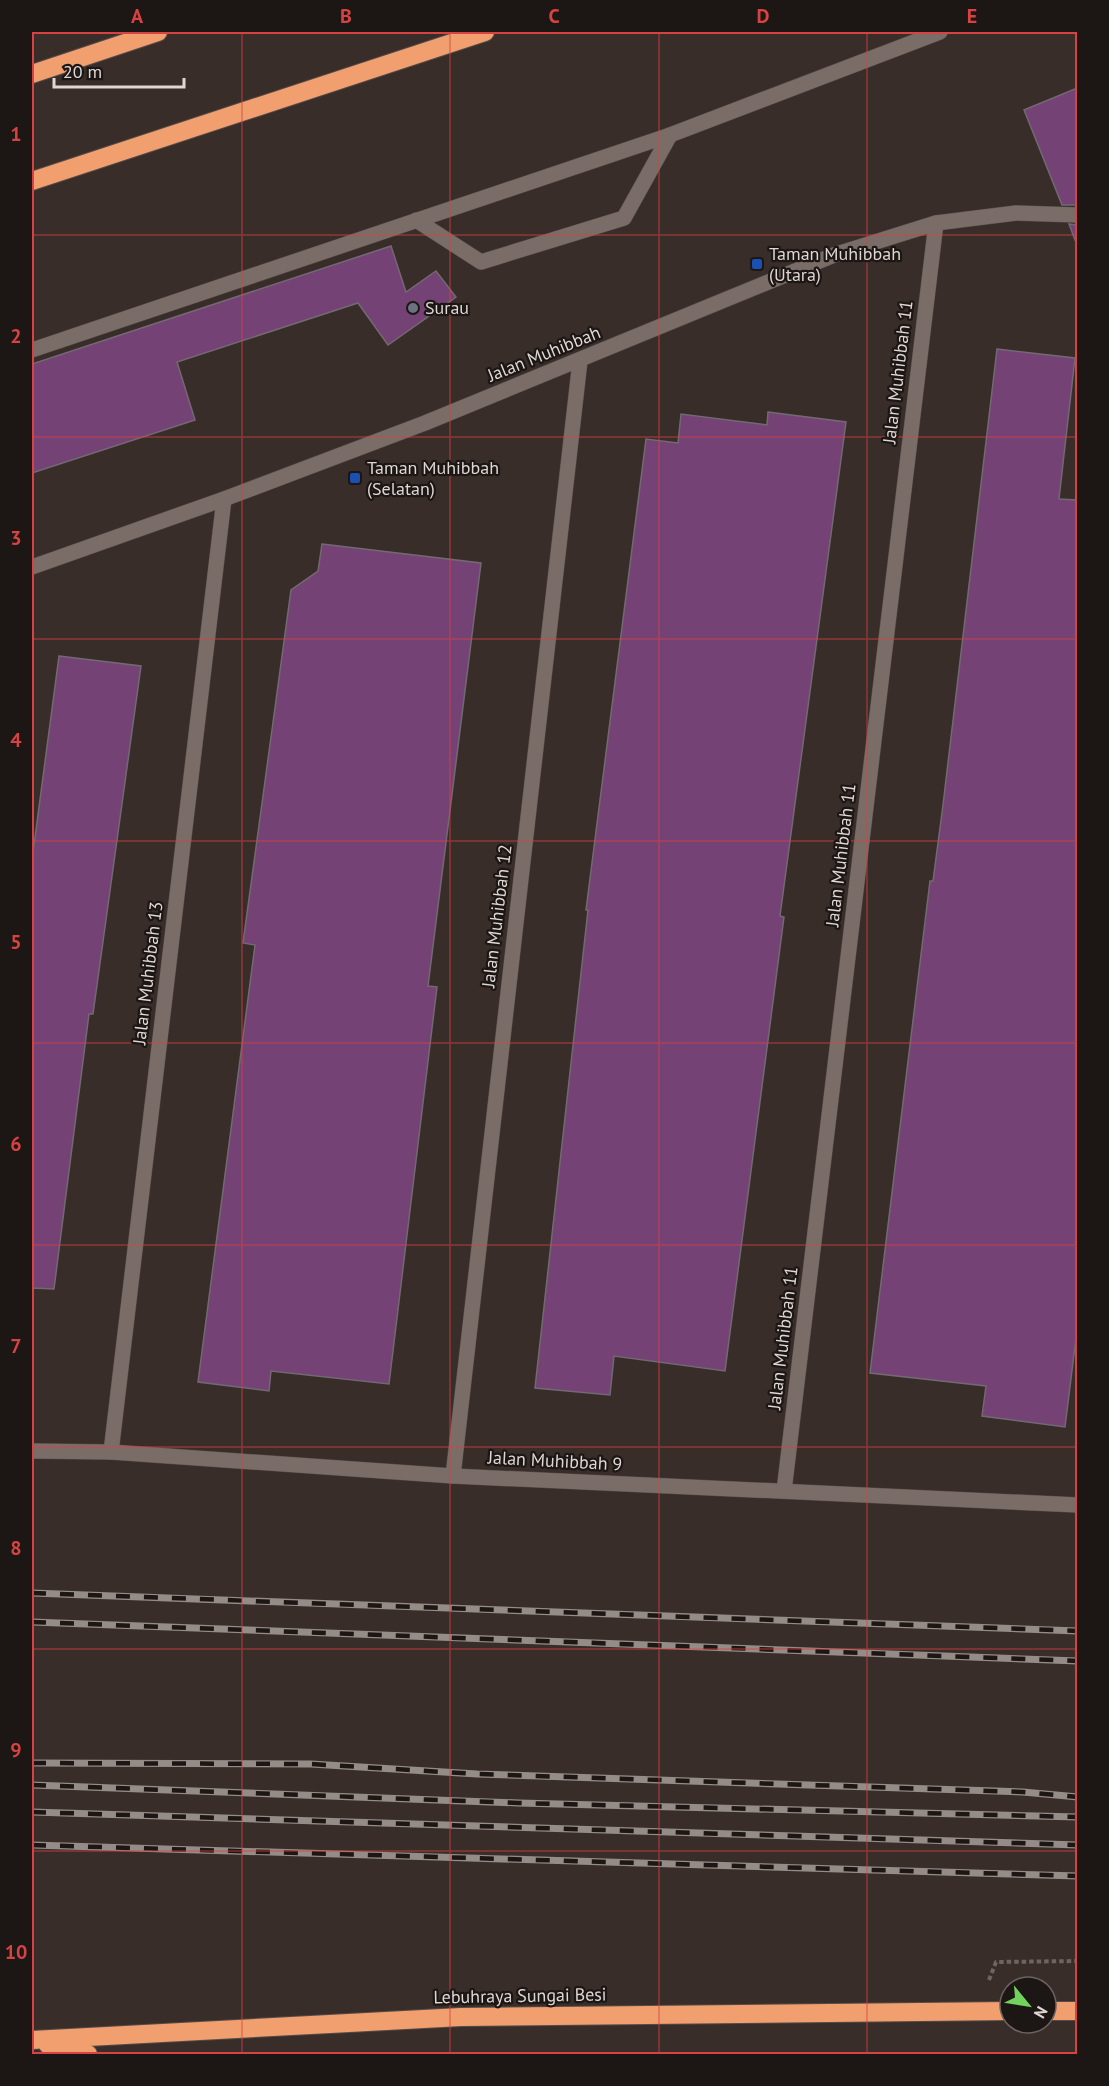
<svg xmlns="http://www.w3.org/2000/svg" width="1109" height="2086" font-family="'PT Sans',sans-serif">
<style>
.building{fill:#744274;stroke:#736973;stroke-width:1.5}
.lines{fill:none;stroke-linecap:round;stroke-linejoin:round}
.service-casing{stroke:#554b48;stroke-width:16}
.minor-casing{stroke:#554b48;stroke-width:16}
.motorway-casing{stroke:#554b48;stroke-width:20}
.path{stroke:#6e6461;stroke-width:4;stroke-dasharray:4.5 3;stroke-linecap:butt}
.service{stroke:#7a6d68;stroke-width:15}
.minor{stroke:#7a6d68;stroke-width:15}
.motorway{stroke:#f29f6f;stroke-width:18}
.rail-casing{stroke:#958c88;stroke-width:7}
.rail{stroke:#1c1614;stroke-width:4.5;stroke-dasharray:14;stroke-linecap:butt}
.grid{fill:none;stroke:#d74242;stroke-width:1.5;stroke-opacity:0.55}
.transit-dot{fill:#1a4fb4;stroke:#1c1614;stroke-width:2}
.worship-dot{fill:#6b7280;stroke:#1c1614;stroke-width:2}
.labels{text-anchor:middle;stroke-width:4.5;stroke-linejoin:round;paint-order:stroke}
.poi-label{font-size:18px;fill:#dfd7d4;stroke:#1c1614;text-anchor:start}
.street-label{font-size:18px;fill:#dfd7d4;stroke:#1c1614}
.neatline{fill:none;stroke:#d74242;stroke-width:2}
.grid-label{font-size:20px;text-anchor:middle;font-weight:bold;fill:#d74242}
</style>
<rect width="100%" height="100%" fill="#382d29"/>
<g class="building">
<polygon points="1077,88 1077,205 1062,205 1024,110"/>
<polygon points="1069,224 1077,225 1077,239 1075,240"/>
<polygon points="391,246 406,292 436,271 456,297 388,345 358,303 177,362 195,420 32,473 32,364"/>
<polygon points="997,349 1075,358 1059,499 1077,500 1077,1330 1065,1427 982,1416 986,1386 870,1373 930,881 933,881 943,805"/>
<polygon points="768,412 846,422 780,916 784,917 725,1371 614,1356 610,1395 535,1388 588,910 586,910 646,439 678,443 681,414 767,425"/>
<polygon points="322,544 481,563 428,986 437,987 389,1384 271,1371 269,1391 198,1382 255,945 243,943 291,590 318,571"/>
<polygon points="59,656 141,666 93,1014 89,1014 54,1289 32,1288 32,860"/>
</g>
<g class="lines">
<g class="service-casing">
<g id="service">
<polyline points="416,220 481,262 624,218 670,135"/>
<polyline points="32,350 670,135 940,32"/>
</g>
</g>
<g class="minor-casing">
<g id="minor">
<polyline points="32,567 224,499 425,423 834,255 936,223 1016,213 1078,215"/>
<polyline points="32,1451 111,1452 453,1476 1078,1505"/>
<polyline points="111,1452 224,499"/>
<polyline points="453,1476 580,361"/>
<polyline points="784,1491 936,223"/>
</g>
</g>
<g class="motorway-casing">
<g id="motorway">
<polyline points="32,74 158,32"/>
<polyline points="32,181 485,32"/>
<polyline points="1046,2011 1078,2011"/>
<polyline points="32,2040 461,2017 1010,2011"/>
<polyline points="48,2045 88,2054"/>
</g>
</g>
<polyline class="path" points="989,1980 996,1962 1078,1961"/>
<use href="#service" class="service"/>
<use href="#minor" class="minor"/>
<use href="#motorway" class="motorway"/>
<g class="rail-casing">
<g id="rail">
<polyline points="32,1593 1078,1631"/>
<polyline points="32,1622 1078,1661"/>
<polyline points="32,1763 311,1764 477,1774 1023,1792 1078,1797"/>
<polyline points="32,1785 519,1803 1078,1817"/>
<polyline points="32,1812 1078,1845"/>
<polyline points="32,1845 1078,1876"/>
</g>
</g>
<use href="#rail" class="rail"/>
</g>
<path class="grid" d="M242,32V2054M450,32V2054M659,32V2054M867,32V2054M32,235H1078M32,437H1078M32,639H1078M32,841H1078M32,1043H1078M32,1245H1078M32,1447H1078M32,1649H1078M32,1851H1078"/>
<g class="transit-dot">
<rect x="751" y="258" width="12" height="12" rx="3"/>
<rect x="349" y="472" width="12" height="12" rx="3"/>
</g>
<circle class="worship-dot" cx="413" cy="308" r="6"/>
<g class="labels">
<g class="poi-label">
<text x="769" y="260">Taman Muhibbah<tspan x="769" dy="21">(Utara)</tspan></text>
<text x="425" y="314">Surau</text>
<text x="367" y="474">Taman Muhibbah<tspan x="367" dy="21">(Selatan)</tspan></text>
</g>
<g class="street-label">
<text transform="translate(544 354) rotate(-22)" y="6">Jalan Muhibbah</text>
<text transform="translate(898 372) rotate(-83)" y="6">Jalan Muhibbah 11</text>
<text transform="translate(841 855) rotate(-83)" y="6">Jalan Muhibbah 11</text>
<text transform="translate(497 916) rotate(-83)" y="6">Jalan Muhibbah 12</text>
<text transform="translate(148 973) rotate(-83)" y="6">Jalan Muhibbah 13</text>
<text transform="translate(783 1338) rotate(-83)" y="6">Jalan Muhibbah 11</text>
<text transform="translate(555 1461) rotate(3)" y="6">Jalan Muhibbah 9</text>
<text transform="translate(520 1996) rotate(-1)" y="6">Lebuhraya Sungai Besi</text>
</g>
</g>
<rect width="1109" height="2086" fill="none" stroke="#1c1614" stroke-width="66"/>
<g transform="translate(1028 2005) rotate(120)"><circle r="28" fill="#1c1614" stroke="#6a6361" stroke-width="1.5"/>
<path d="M0-4.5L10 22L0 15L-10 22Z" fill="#71d35e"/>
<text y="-9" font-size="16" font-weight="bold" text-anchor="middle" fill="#dfd7d4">N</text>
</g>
<path d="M54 78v9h130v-9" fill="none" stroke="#dfd7d4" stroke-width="3"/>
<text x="63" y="78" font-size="18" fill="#dfd7d4" stroke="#1c1614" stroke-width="4.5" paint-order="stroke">20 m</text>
<rect x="33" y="33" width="1043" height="2020" class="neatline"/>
<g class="grid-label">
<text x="137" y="23">A</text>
<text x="346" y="23">B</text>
<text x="554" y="23">C</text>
<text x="763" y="23">D</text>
<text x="972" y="23">E</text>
<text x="16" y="141">1</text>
<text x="16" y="343">2</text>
<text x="16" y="545">3</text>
<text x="16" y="747">4</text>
<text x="16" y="949">5</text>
<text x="16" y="1151">6</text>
<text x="16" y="1353">7</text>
<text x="16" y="1555">8</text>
<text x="16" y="1757">9</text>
<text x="16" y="1959">10</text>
</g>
</svg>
